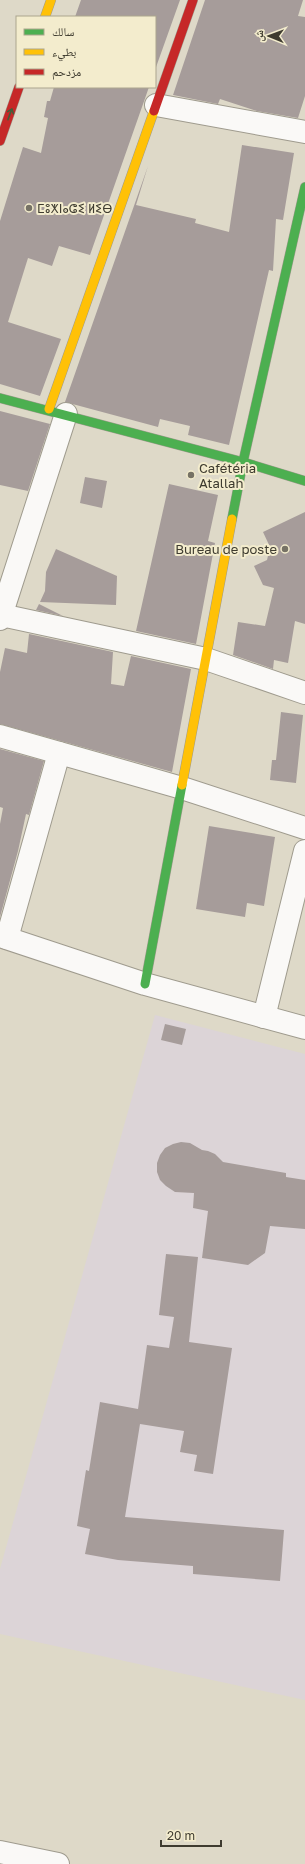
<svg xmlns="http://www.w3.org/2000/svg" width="305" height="1864" font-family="'Golos Text','Noto Naskh Arabic','Noto Sans Tifinagh',sans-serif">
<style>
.education{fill:#dcd4d7}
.building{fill:#a69c9a}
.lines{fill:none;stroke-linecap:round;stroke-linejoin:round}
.street-casing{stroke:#9f9b8e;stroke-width:24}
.fast-casing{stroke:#9f9b8e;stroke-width:10}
.slow-casing{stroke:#9f9b8e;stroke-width:10}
.jam-casing{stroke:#9f9b8e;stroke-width:10}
.street{stroke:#faf9f7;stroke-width:22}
.fast{stroke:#4caf50;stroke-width:9}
.slow{stroke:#ffc107;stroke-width:9}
.jam{stroke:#c62828;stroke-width:9}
.oneway{stroke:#425e39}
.poi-dot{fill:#767265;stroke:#f3eccd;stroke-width:1.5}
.labels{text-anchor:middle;stroke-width:4;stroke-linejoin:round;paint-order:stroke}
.poi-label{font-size:13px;fill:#3e3b2f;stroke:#f3eccd;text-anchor:start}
</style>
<rect width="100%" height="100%" fill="#ded9c8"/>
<polygon class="education" points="155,1015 305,1054 305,1700 0,1634 0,1569"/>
<g class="building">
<polygon points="81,0 180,0 155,70 155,17 75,17"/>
<polygon points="205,0 303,0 298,16 305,17 305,96 298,118 257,111 220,99 218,104 173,95"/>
<polygon points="54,87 149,87 90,255 59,246 52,266 28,258 8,322 61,339 40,396 0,384 0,221 23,147 41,153 48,118 44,117 47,101 50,101"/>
<polygon points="242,145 294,153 283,220 276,219 273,271 269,270 229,445 188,435 190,426 160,419 158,427 65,402 148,166 136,205 196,219 195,223 229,232"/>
<polygon points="0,411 50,424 28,491 0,485"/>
<polygon points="85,477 107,481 102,508 80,503"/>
<polygon points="169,484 218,495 208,541 215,543 196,644 136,631"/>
<polygon points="305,512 305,624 295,621 288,663 274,660 273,669 233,655 238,622 265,626 274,588 263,585 254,566 267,560 270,547 263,532"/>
<polygon points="56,549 117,576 116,605 40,602 45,591 46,572"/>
<polygon points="39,604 63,616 36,610"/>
<polygon points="29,634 113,652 111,684 124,686 131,656 191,669 172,772 0,724 0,672 5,648 27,653"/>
<polygon points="281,712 303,715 296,783 270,780 272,760 276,760"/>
<polygon points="0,749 44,761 29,815 26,814 18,851 0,917 0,824 3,808 0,807"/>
<polygon points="209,826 275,837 264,906 247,903 245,917 196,909"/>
<polygon points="165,1024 186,1029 182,1045 161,1040"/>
<polygon points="181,1142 190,1143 202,1150 208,1151 215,1154 223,1162 286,1173 286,1177 305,1180 305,1229 270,1226 265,1253 248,1265 202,1258 208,1211 193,1208 194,1193 175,1192 166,1186 160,1180 157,1172 157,1163 160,1155 165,1148 173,1144"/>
<polygon points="166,1254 198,1257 189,1342 232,1348 213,1474 194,1471 197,1455 180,1452 184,1431 140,1424 125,1517 284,1530 280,1581 193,1574 193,1566 118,1560 85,1554 90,1529 77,1526 86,1470 89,1471 100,1402 138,1409 147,1345 169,1348 174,1317 159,1315"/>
</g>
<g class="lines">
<g class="street-casing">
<g id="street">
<polyline points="156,105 305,132"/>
<polyline points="1,615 206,659 305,693"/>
<polyline points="0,619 66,414"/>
<polyline points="0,736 182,788 305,828"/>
<polyline points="0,936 145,984 305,1028"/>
<polyline points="7,938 59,753"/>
<polyline points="264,1017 305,851"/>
<polyline points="0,1852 58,1864"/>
</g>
</g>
<g class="fast-casing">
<g id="fast">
<polyline points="0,398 243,462 305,481"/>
<polyline points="232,519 243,462 305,187"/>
<polyline points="145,984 182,785"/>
</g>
</g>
<g class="slow-casing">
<g id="slow">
<polyline points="45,17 51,0"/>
<polyline points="49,409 154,111"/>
<polyline points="182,785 232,519"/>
</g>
</g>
<g class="jam-casing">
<g id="jam">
<polyline points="154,111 193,0"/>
<polyline points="0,141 19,87"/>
</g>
</g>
<use href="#street" class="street"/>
<use href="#fast" class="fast"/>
<use href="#slow" class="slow"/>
<use href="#jam" class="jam"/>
</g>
<defs><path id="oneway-shaft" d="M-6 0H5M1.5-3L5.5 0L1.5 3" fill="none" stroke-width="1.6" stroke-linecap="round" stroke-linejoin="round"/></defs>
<use class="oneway" href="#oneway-shaft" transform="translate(10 114) rotate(-70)"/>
<g class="poi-dot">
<circle cx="29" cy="208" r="4"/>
<circle cx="191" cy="475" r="4"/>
<circle cx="285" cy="549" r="4"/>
</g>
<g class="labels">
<g class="poi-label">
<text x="37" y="213">ⵎⵓⵅⵏⴰⵛⵉ ⵍⵉⴱ</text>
<text x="199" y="473">Cafétéria<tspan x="199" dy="15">Atallah</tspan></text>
<text x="277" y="554" text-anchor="end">Bureau de poste</text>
</g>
</g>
<rect x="16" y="16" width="140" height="72" fill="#f3eccd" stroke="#aba58e"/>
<rect x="24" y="29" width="20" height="6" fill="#4caf50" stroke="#aba58e"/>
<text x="52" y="36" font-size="12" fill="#3e3b2f">سالك</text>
<rect x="24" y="49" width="20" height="6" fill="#ffc107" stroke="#aba58e"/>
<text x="52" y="56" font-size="12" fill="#3e3b2f">بطيء</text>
<rect x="24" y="69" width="20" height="6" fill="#c62828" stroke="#aba58e"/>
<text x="52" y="76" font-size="12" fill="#3e3b2f">مزدحم</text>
<g transform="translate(269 36) rotate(271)" stroke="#f3eccd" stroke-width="3" paint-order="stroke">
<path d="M0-3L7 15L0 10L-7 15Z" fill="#3e3b2f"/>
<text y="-6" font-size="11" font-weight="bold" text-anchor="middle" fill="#3e3b2f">ش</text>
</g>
<path d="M161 1840v6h60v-6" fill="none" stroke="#3e3b2f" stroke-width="2"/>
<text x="167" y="1840" font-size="12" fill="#3e3b2f" stroke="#f3eccd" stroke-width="3" paint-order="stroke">20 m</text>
</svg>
